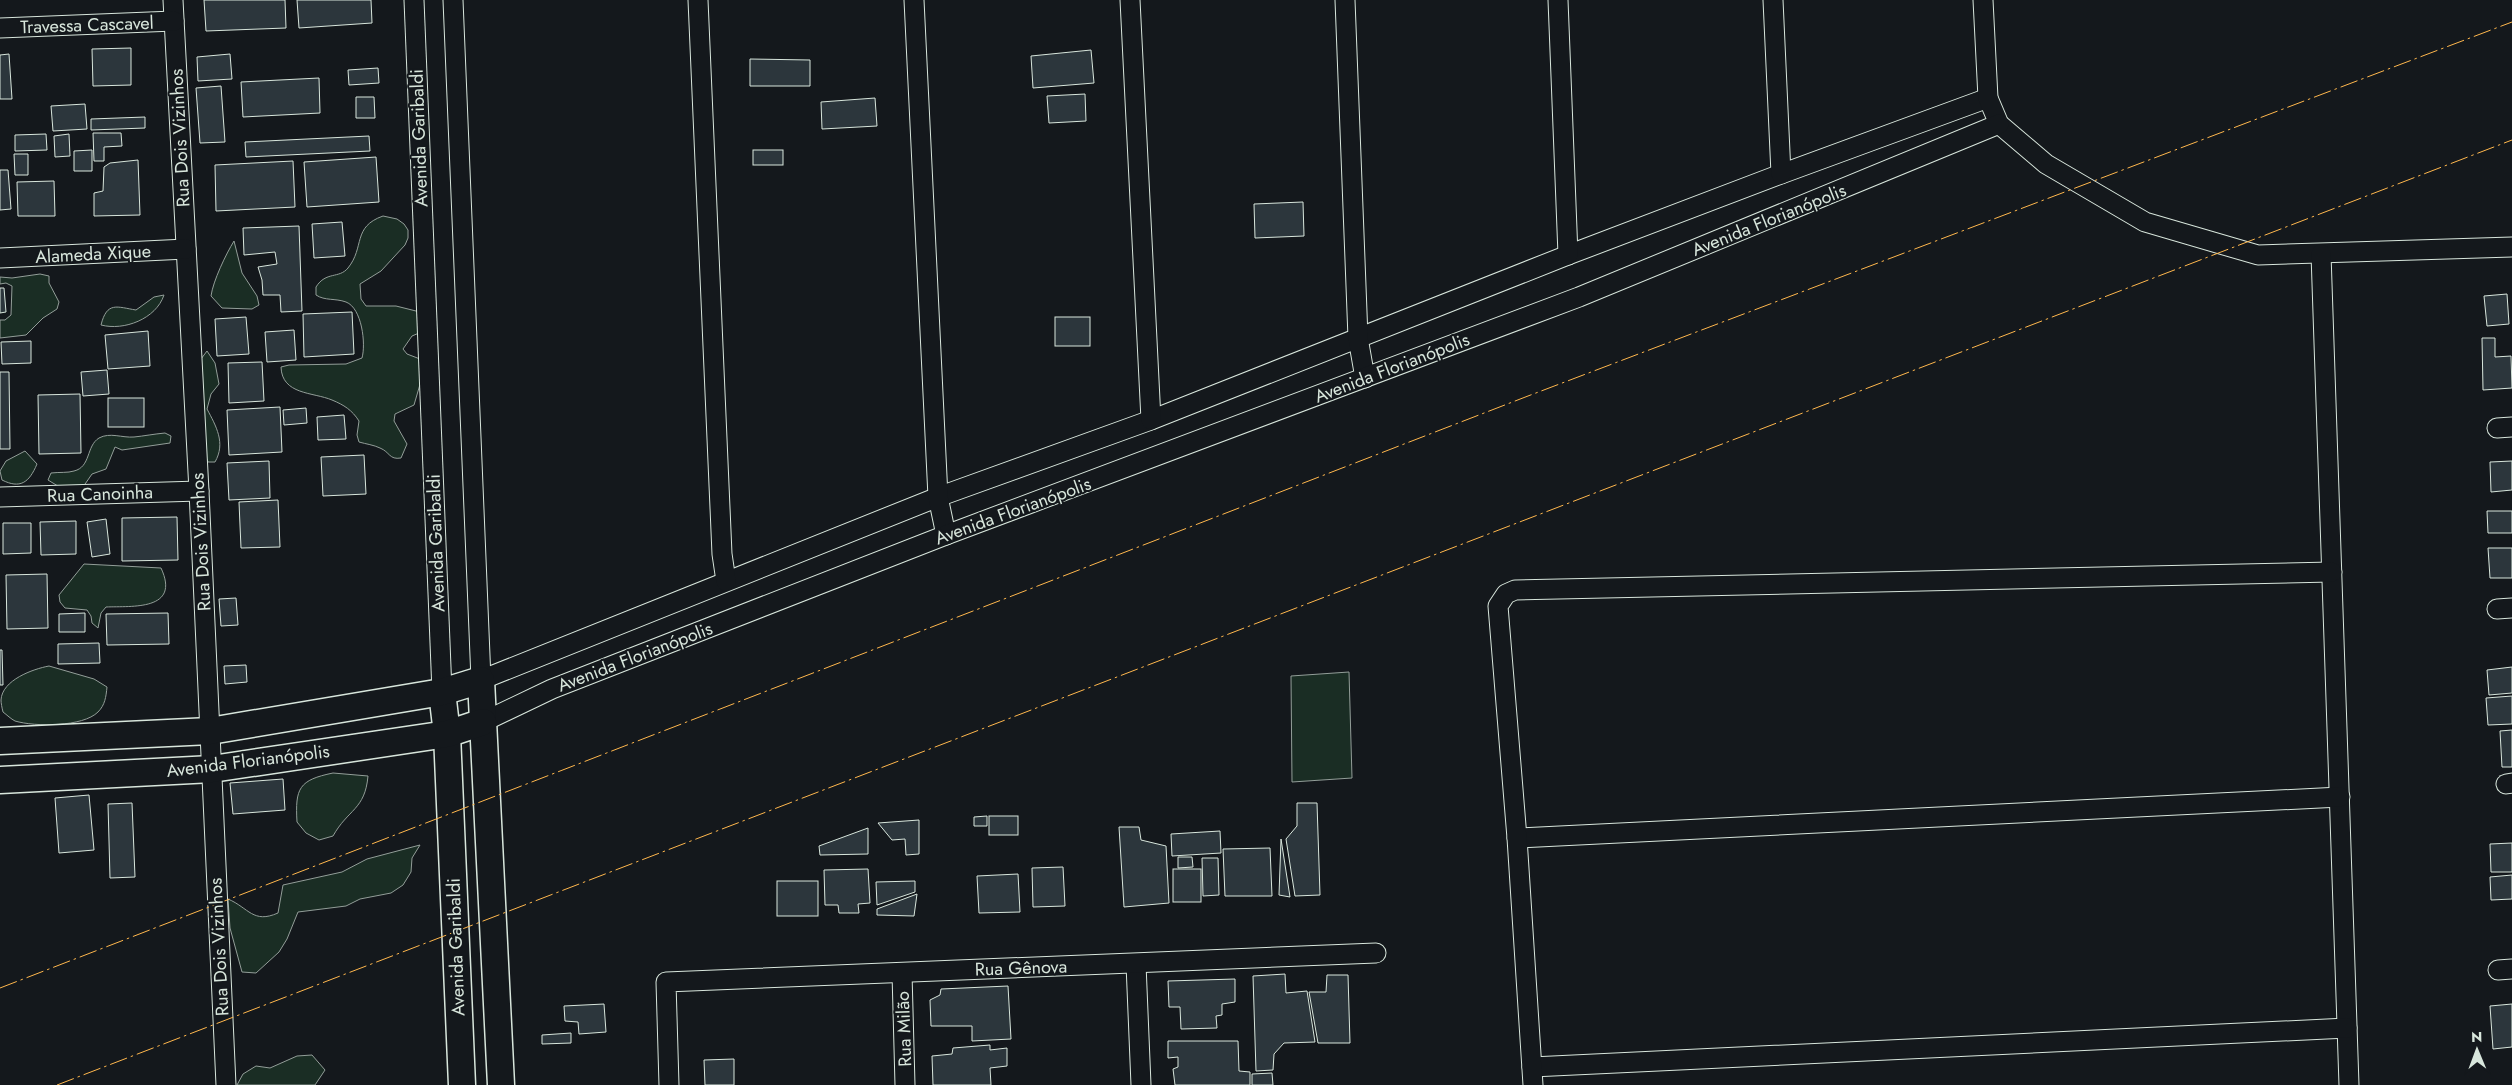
<svg xmlns="http://www.w3.org/2000/svg" width="2512" height="1085" font-family="Jost,sans-serif">
<style>
.green{fill:#1a2d24;stroke:#939e99}
.building{fill:#2c363c;stroke:#d8e6dc}
.lines{fill:none;stroke-linecap:round;stroke-linejoin:round}
.street-casing{stroke:#d8e6dc;stroke-width:21}
.secondary-casing{stroke:#d8e6dc;stroke-width:29}
.street{stroke:#14181c;stroke-width:19}
.secondary{stroke:#14181c;stroke-width:26}
.power{stroke:#ffb74d;stroke-width:1;stroke-dasharray:18 4 2.5 4;stroke-linecap:butt}
.labels{text-anchor:middle;stroke-width:4;stroke-linejoin:round;paint-order:stroke}
.street-label{font-size:18px;fill:#d8e6dc;stroke:#14181c}
</style>
<rect width="100%" height="100%" fill="#14181c"/>
<g class="green">
<path d="M383,216L397,219L404,224L408,230V238L405,245L381,271L360,284L361,299L366,306H396L420,312L419,333L412,336L403,349L407,354L420,359L423,374L414,405L395,414L394,421L407,444L401,458C389,460 390,452 380,448C374,445 366,444 359,442L357,435L359,421C352,410 344,405 332,400C313,392 282,395 281,367L289,365L346,364L362,358C366,344 362,308 346,302C335,298 325,301 316,295V287C326,271 339,279 348,268C365,247 352,227 383,216Z"/>
<path d="M234,241L242,273L257,296L259,305L252,309L222,308L211,296C213,281 226,254 234,241Z"/>
<polygon points="40,274 49,276 49,283 59,302 57,309 43,318 26,335 0,338 0,320 5,320 11,315 12,286 6,283 0,284 0,277 12,278"/>
<path d="M164,295C156,319 124,331 101,325C107,301 117,307 136,310L154,297Z"/>
<path d="M207,351L215,363L219,384L211,394L207,409C216,426 226,443 215,462H208L205,455L198,363Z"/>
<path d="M165,433L171,436L170,443L122,450L115,447L106,469L92,474L83,487L66,491L48,480L51,473C59,472 68,473 74,471C91,467 86,446 99,438C110,432 122,438 134,437C144,436 154,434 165,433Z"/>
<path d="M25,451L37,464C29,483 20,489 2,480L0,471L6,461Z"/>
<path d="M84,564L161,568C181,611 132,606 106,607L101,613L98,628L92,623L91,616L87,610L65,608L60,602L59,595Z"/>
<path d="M49,666L94,679L107,687C106,697 105,705 98,712C83,727 35,727 15,721C11,719 7,715 3,712C2,708 1,703 1,700C2,680 33,669 49,666Z"/>
<polygon points="1349,672 1352,778 1292,782 1291,676"/>
<path d="M333,773L368,776C365,810 348,809 333,836L319,840L306,833L297,822C295,788 299,780 333,773Z"/>
<path d="M420,845L412,858L411,872L403,885L391,893L360,899L346,906L298,912L287,939L279,952L256,973L242,972L230,928L228,899C249,908 253,924 278,913L283,885L342,872L367,859Z"/>
<polygon points="312,1055 325,1070 315,1085 237,1085 243,1074 256,1066 270,1068 297,1056"/>
</g>
<g class="building">
<polygon points="204,0 285,0 286,28 206,31"/>
<polygon points="297,0 371,0 372,23 299,28"/>
<polygon points="131,48 131,85 93,86 92,49"/>
<polygon points="1091,50 1094,83 1033,88 1031,56"/>
<polygon points="9,54 12,99 0,99 0,55"/>
<polygon points="230,54 232,79 198,81 197,57"/>
<polygon points="750,59 810,60 810,86 750,86"/>
<polygon points="378,68 379,83 349,85 348,70"/>
<polygon points="319,78 320,113 243,117 241,82"/>
<polygon points="221,86 225,142 200,143 196,88"/>
<polygon points="1085,94 1086,121 1049,123 1047,96"/>
<polygon points="356,97 374,97 375,118 356,118"/>
<polygon points="875,98 877,126 822,129 821,102"/>
<polygon points="85,104 87,129 53,131 51,106"/>
<polygon points="145,117 145,128 91,130 91,119"/>
<polygon points="93,133 121,133 122,146 104,147 104,161 94,161"/>
<polygon points="46,134 47,150 15,151 15,135"/>
<polygon points="69,134 70,156 55,157 54,136"/>
<polygon points="369,136 370,151 246,157 245,142"/>
<polygon points="92,150 92,171 74,171 74,151"/>
<rect x="753" y="150" width="30" height="15"/>
<polygon points="14,154 28,154 28,175 15,175"/>
<polygon points="376,157 379,202 307,207 304,162"/>
<polygon points="138,160 140,215 94,216 94,193 103,191 104,167 110,163"/>
<polygon points="293,161 295,207 216,211 215,165"/>
<polygon points="0,170 8,170 11,209 0,210"/>
<polygon points="54,181 55,216 18,216 17,182"/>
<polygon points="1303,202 1304,236 1255,238 1254,204"/>
<polygon points="342,222 345,256 314,258 312,224"/>
<polygon points="299,226 302,311 281,312 280,295 263,295 262,280 258,267 277,264 275,252 244,255 243,228"/>
<polygon points="0,288 4,288 6,312 0,313"/>
<polygon points="2507,294 2509,324 2487,326 2484,296"/>
<polygon points="352,312 354,354 304,357 303,314"/>
<polygon points="246,317 249,354 217,356 215,319"/>
<rect x="1055" y="317" width="35" height="29"/>
<polygon points="294,330 296,360 267,362 265,332"/>
<polygon points="148,331 150,366 108,369 105,335"/>
<polygon points="2482,338 2495,338 2495,357 2511,356 2512,388 2483,390"/>
<polygon points="31,341 31,363 2,364 1,342"/>
<polygon points="262,362 264,401 229,403 228,363"/>
<polygon points="107,370 109,394 83,396 81,372"/>
<polygon points="0,372 9,372 10,449 0,449"/>
<polygon points="80,394 81,453 39,454 38,395"/>
<rect x="108" y="398" width="36" height="29"/>
<polygon points="280,407 282,452 229,455 227,410"/>
<polygon points="306,408 307,423 284,425 283,410"/>
<polygon points="344,415 346,439 318,440 317,417"/>
<polygon points="364,455 366,494 323,496 321,457"/>
<polygon points="269,461 270,498 229,500 227,463"/>
<polygon points="2512,461 2512,490 2491,492 2490,462"/>
<polygon points="278,500 280,547 241,548 239,502"/>
<polygon points="2487,511 2512,511 2512,533 2488,533"/>
<polygon points="177,517 178,560 122,561 122,518"/>
<polygon points="106,519 110,554 92,557 87,522"/>
<polygon points="76,521 76,554 41,555 40,522"/>
<polygon points="3,523 31,523 31,553 3,554"/>
<polygon points="2488,548 2512,548 2512,578 2490,578"/>
<polygon points="47,574 48,628 7,629 6,575"/>
<polygon points="236,598 238,625 221,626 219,599"/>
<polygon points="85,613 85,632 59,632 59,614"/>
<polygon points="168,613 169,644 107,645 106,614"/>
<polygon points="99,643 100,663 58,664 58,644"/>
<polygon points="0,650 2,650 3,685 0,685"/>
<polygon points="246,665 247,682 225,684 224,666"/>
<polygon points="2512,667 2512,693 2489,695 2487,670"/>
<polygon points="2512,696 2512,724 2488,725 2486,698"/>
<polygon points="2512,730 2512,767 2502,767 2500,731"/>
<polygon points="283,779 285,810 233,814 230,783"/>
<polygon points="89,795 94,850 59,853 55,798"/>
<polygon points="132,803 135,877 110,878 108,804"/>
<polygon points="1297,803 1317,803 1320,895 1295,896 1286,839 1297,826"/>
<polygon points="987,816 987,826 974,826 974,817"/>
<rect x="989" y="816" width="29" height="19"/>
<polygon points="919,820 919,854 906,855 905,839 892,840 878,823"/>
<polygon points="1119,827 1139,827 1141,840 1166,846 1169,903 1124,907"/>
<polygon points="868,828 868,854 820,855 819,846"/>
<polygon points="1220,831 1221,853 1172,856 1171,834"/>
<polygon points="1281,839 1290,897 1279,895"/>
<polygon points="2512,843 2512,872 2491,872 2490,844"/>
<polygon points="1270,848 1272,896 1225,896 1223,849"/>
<polygon points="1178,857 1192,857 1193,867 1178,868"/>
<polygon points="1202,858 1218,858 1219,895 1203,896"/>
<polygon points="1063,867 1065,906 1033,907 1032,868"/>
<polygon points="868,869 870,903 858,904 859,913 839,913 838,905 825,905 824,870"/>
<rect x="1173" y="869" width="28" height="33"/>
<polygon points="1018,874 1020,912 979,913 977,876"/>
<polygon points="2512,875 2512,899 2491,900 2490,877"/>
<rect x="777" y="881" width="41" height="35"/>
<polygon points="915,881 915,892 877,905 876,882"/>
<polygon points="917,894 914,916 877,915 877,909"/>
<polygon points="1285,974 1286,993 1307,991 1315,1042 1284,1043 1274,1054 1273,1070 1256,1071 1253,976"/>
<polygon points="1327,975 1348,975 1350,1043 1318,1043 1309,992 1326,992"/>
<polygon points="1235,979 1235,1002 1222,1004 1222,1015 1216,1016 1217,1028 1181,1029 1180,1007 1169,1007 1168,981"/>
<polygon points="1008,986 1011,1039 972,1041 972,1026 931,1026 930,1000 940,995 941,989"/>
<polygon points="604,1004 606,1032 579,1034 578,1022 565,1021 564,1006"/>
<polygon points="2512,1004 2512,1047 2493,1049 2490,1006"/>
<polygon points="571,1033 571,1043 542,1044 542,1035"/>
<polygon points="1168,1041 1238,1041 1239,1071 1250,1072 1250,1085 1175,1085 1173,1069 1178,1067 1178,1057 1168,1058"/>
<polygon points="990,1045 990,1050 1007,1048 1007,1066 990,1068 991,1085 933,1085 932,1056 952,1054 953,1048"/>
<polygon points="734,1059 734,1085 705,1085 704,1060"/>
<polygon points="1272,1073 1273,1085 1252,1085 1252,1074"/>
</g>
<g class="lines">
<g class="street-casing">
<g id="street">
<polyline points="173,0 199,491 226,1085"/>
<polyline points="414,0 442,692"/>
<polyline points="453,0 481,680 938,497 1151,420 1568,255 1781,174 1988,98"/>
<polyline points="698,0 722,554 726,581"/>
<polyline points="914,0 938,497 946,535"/>
<polyline points="1130,0 1151,420"/>
<polyline points="1345,0 1358,338 1365,378"/>
<polyline points="1558,0 1568,255"/>
<polyline points="1773,0 1781,174"/>
<polyline points="1983,0 1988,98 1999,124 2046,164 2145,222 2258,255 2512,247"/>
<polyline points="0,28 174,21"/>
<polyline points="2321,254 2349,1085"/>
<polyline points="0,258 186,249"/>
<polyline points="2497,428 2512,427"/>
<polyline points="0,497 199,491"/>
<polyline points="2497,609 2512,608"/>
<polyline points="483,722 552,689 946,535 1579,297 1999,124"/>
<polyline points="2506,784 2512,783"/>
<polyline points="1517,838 2340,797"/>
<polyline points="1136,964 1141,1085"/>
<polyline points="2498,970 2512,969"/>
<polyline points="902,973 905,1085"/>
<polyline points="1532,1067 2347,1028"/>
<polyline points="669,1085 666,982 1376,953"/>
<polyline points="1533,1085 1517,838 1498,606 1506,594 1515,590 2332,572"/>
</g>
</g>
<g class="secondary-casing">
<g id="secondary">
<polyline points="442,692 447,734 462,1085"/>
<polyline points="0,741 210,731 442,692 481,680 501,1085"/>
<polyline points="0,780 212,769 447,734 483,722"/>
</g>
</g>
<use href="#street" class="street"/>
<use href="#secondary" class="secondary"/>
<g class="power">
<polyline points="0,988 1528,396 2512,22"/>
<polyline points="57,1085 2512,140"/>
</g>
</g>
<g class="labels">
<g class="street-label">
<text transform="translate(87 25) rotate(-2)" y="6">Travessa Cascavel</text>
<text transform="translate(180 138) rotate(-93)" y="6">Rua Dois Vizinhos</text>
<text transform="translate(419 138) rotate(-92)" y="6">Avenida Garibaldi</text>
<text transform="translate(1769 220) rotate(-22)" y="6">Avenida Florianópolis</text>
<text transform="translate(93 254) rotate(-3)" y="6">Alameda Xique</text>
<text transform="translate(1392 368) rotate(-21)" y="6">Avenida Florianópolis</text>
<text transform="translate(100 494) rotate(-2)" y="6">Rua Canoinha</text>
<text transform="translate(1013 511) rotate(-20)" y="6">Avenida Florianópolis</text>
<text transform="translate(201 542) rotate(-93)" y="6">Rua Dois Vizinhos</text>
<text transform="translate(436 543) rotate(-92)" y="6">Avenida Garibaldi</text>
<text transform="translate(635 657) rotate(-21)" y="6">Avenida Florianópolis</text>
<text transform="translate(248 761) rotate(-7)" y="6">Avenida Florianópolis</text>
<text transform="translate(219 947) rotate(-93)" y="6">Rua Dois Vizinhos</text>
<text transform="translate(456 947) rotate(-92)" y="6">Avenida Garibaldi</text>
<text transform="translate(1021 968) rotate(-2)" y="6">Rua Gênova</text>
<text transform="translate(904 1029) rotate(-92)" y="6">Rua Milão</text>
</g>
</g>
<g transform="translate(2477 1050) rotate(359)" stroke="#14181c" stroke-width="4" paint-order="stroke">
<path d="M0-4L9 19L0 12L-9 19Z" fill="#d8e6dc"/>
<text y="-8" font-size="14" font-weight="bold" text-anchor="middle" fill="#d8e6dc">N</text>
</g>
</svg>
